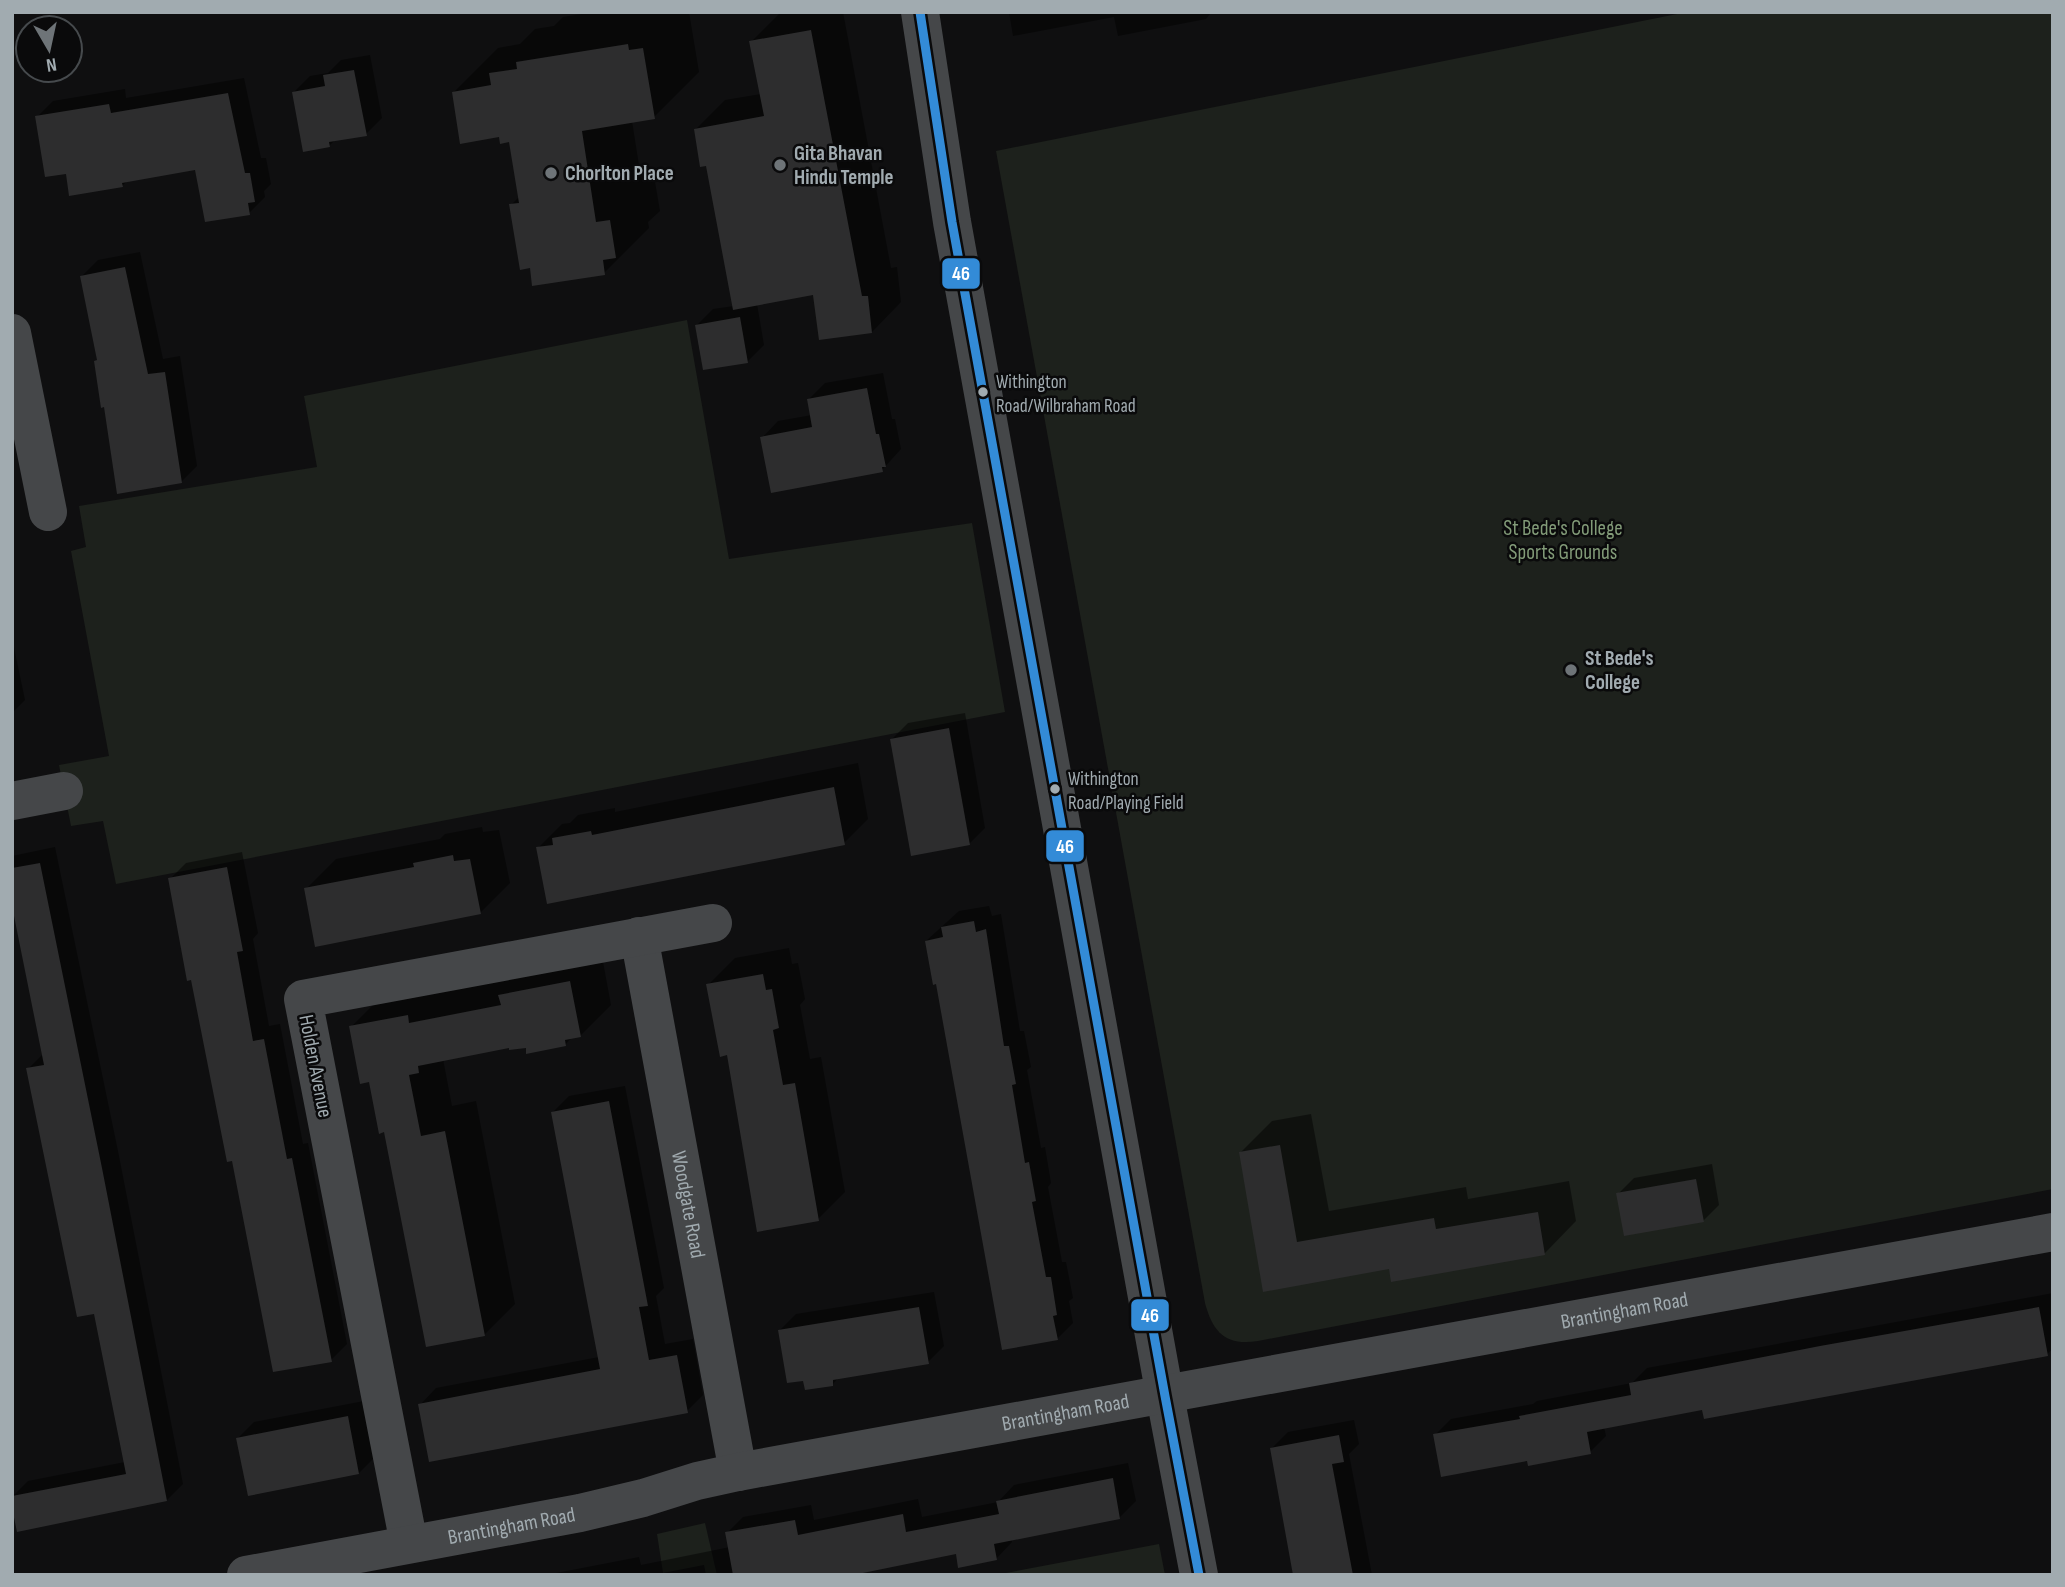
<svg xmlns="http://www.w3.org/2000/svg" width="2065" height="1587" font-family="'Sofia Sans Condensed',sans-serif">
<style>
.green{fill:#1d211c}
.shadow{fill:#0007}
.building{fill:#2d2d2e}
.lines{fill:none;stroke-linecap:round;stroke-linejoin:round}
.minor{stroke:#454749;stroke-width:38}
.bus-1-casing{stroke:#0a0a0b;stroke-width:14}
.bus-1{stroke:#338bd7;stroke-width:9}
.poi-dot{fill:#6e7478;stroke:#0a0a0b;stroke-width:2.5}
.bus-dot{fill:#a1abb0;stroke:#0a0a0b;stroke-width:2.5}
.labels{text-anchor:middle;stroke-width:5;stroke-linejoin:round;paint-order:stroke}
.bus-label{font-size:19px;fill:#a1abb0;stroke:#0a0a0b;text-anchor:start}
.poi-label{font-size:21px;font-weight:bold;fill:#a1abb0;stroke:#0a0a0b;text-anchor:start}
.park-label{font-size:21px;fill:#829b78;stroke:#0a0a0b}
.street-label{font-size:21px;fill:#a1abb0;stroke:#0a0a0b}
.line-badge{stroke:#0a0a0b;stroke-width:2.5}
.badge-label{font-size:19px;text-anchor:middle;font-weight:bold;fill:#fff}
</style>
<rect width="100%" height="100%" fill="#0f0f10"/>
<g class="green">
<path d="M1687,12H2053V1189L1258,1341C1226,1346 1213,1333 1205,1303L996,151Z"/>
<polygon points="687,320 729,559 972,523 1005,712 116,884 103,821 71,826 59,765 109,756 71,551 86,547 79,506 317,467 304,396"/>
<polygon points="705,1523 717,1575 706,1575 704,1565 663,1573 657,1534"/>
<polygon points="1159,1544 1165,1575 995,1575"/>
</g>
<g class="shadow">
<polygon points="594,12 689,12 699,72 654,117 632,121 641,178 654,176 660,211 648,222 649,228 604,273 511,205 520,196 510,140 501,135 453,93 498,48 520,44 535,29 554,26 563,17"/>
<polygon points="781,12 843,12 891,268 897,267 901,302 872,332 814,293 757,304 764,345 748,361 697,325 713,309 734,306 707,164 695,130 725,100 761,94 751,42"/>
<polygon points="1009,12 1221,12 1210,14 1206,19 1118,36 1114,17 1013,36"/>
<polygon points="370,55 382,118 366,134 336,139 329,146 294,92 310,76 328,73 341,60"/>
<polygon points="244,78 261,158 266,158 271,184 264,191 265,197 249,213 197,168 128,180 122,186 67,172 37,117 53,101 125,89 126,98"/>
<polygon points="140,252 163,359 180,356 197,466 181,482 105,405 96,361 98,359 82,276 98,260"/>
<polygon points="883,373 892,419 895,419 901,449 882,470 762,438 778,421 812,415 809,399 825,383"/>
<polygon points="12,638 25,700 12,713"/>
<polygon points="965,713 985,828 969,844 892,739 908,723"/>
<polygon points="858,763 868,819 844,843 538,848 562,824 570,823 578,815 615,808 615,812"/>
<polygon points="482,827 483,832 499,830 510,883 480,913 306,889 336,859 440,839 445,834"/>
<polygon points="55,847 118,1151 183,1484 167,1500 12,1497 28,1481 125,1462 95,1311 28,1069 43,1054 12,902 12,856"/>
<polygon points="242,852 258,933 253,939 269,1026 280,1024 303,1144 308,1143 347,1344 331,1360 234,1159 170,879 186,863"/>
<polygon points="989,906 992,916 1001,914 1020,1031 1024,1031 1031,1067 1027,1070 1041,1148 1045,1147 1051,1183 1048,1187 1062,1262 1066,1262 1073,1298 1069,1301 1073,1323 1057,1339 937,982 926,941 959,911"/>
<polygon points="789,948 792,964 798,963 805,999 800,1005 810,1059 821,1057 845,1192 818,1219 728,1053 708,985 735,958"/>
<polygon points="601,951 611,1005 580,1036 572,1037 565,1045 510,1046 443,1059 452,1106 476,1101 515,1304 484,1335 386,1130 351,1027 382,996"/>
<polygon points="625,1086 664,1288 656,1296 665,1344 693,1339 703,1395 687,1411 420,1405 436,1388 599,1357 553,1112 569,1096"/>
<polygon points="1311,1114 1329,1211 1466,1187 1468,1199 1569,1181 1576,1221 1545,1253 1390,1267 1265,1290 1240,1153 1272,1121"/>
<polygon points="1712,1164 1719,1205 1703,1221 1618,1194 1634,1178"/>
<polygon points="934,1292 944,1346 928,1362 839,1377 833,1384 804,1379 780,1330 796,1314"/>
<polygon points="2053,1293 2053,1349 2047,1354 1703,1408 1604,1427 1606,1436 1590,1452 1529,1459 1435,1435 1451,1419 1533,1404 1537,1401 1632,1383 1647,1368"/>
<polygon points="364,1401 375,1457 359,1473 238,1438 254,1422"/>
<polygon points="1354,1420 1359,1444 1349,1454 1372,1575 1295,1575 1272,1448 1288,1432"/>
<polygon points="1128,1463 1136,1501 1120,1517 1011,1538 1012,1542 996,1559 957,1552 844,1575 546,1575 639,1557 641,1565 730,1547 727,1533 743,1517 811,1505 814,1520 918,1499 922,1517 998,1502 1014,1485"/>
</g>
<g class="building">
<polygon points="811,30 862,296 868,296 872,333 819,340 813,295 733,310 706,166 700,167 694,129 764,116 749,41"/>
<polygon points="628,44 629,50 643,48 655,119 582,131 596,222 610,220 616,258 603,260 605,275 532,286 530,268 520,270 509,204 519,203 509,142 500,144 499,137 460,144 452,92 491,85 489,73 517,69 516,62"/>
<polygon points="354,70 367,136 329,142 330,147 303,152 292,92 325,86 323,75"/>
<polygon points="228,93 245,173 250,173 255,202 248,203 250,215 205,222 195,170 122,183 123,187 69,196 66,174 45,177 35,116 109,104 111,113"/>
<polygon points="125,267 148,374 165,372 182,483 117,494 104,407 101,408 94,361 97,360 80,276"/>
<polygon points="740,317 748,363 703,370 695,325"/>
<polygon points="867,388 876,434 879,434 886,467 882,467 883,472 771,493 760,437 812,427 807,399"/>
<polygon points="949,728 970,845 911,856 890,739"/>
<polygon points="834,787 845,845 547,904 536,847 553,845 552,838 591,831 592,835"/>
<polygon points="453,855 454,861 470,859 481,914 315,947 304,888 414,867 413,863"/>
<polygon points="40,863 102,1168 167,1501 17,1532 12,1508 12,1496 126,1474 94,1314 77,1317 26,1068 44,1065 12,906 12,868"/>
<polygon points="227,867 243,951 237,952 253,1041 264,1039 287,1159 292,1158 332,1362 273,1372 232,1161 227,1162 191,980 187,981 168,878"/>
<polygon points="974,921 976,932 986,929 1004,1046 1009,1046 1016,1084 1012,1085 1025,1163 1029,1162 1036,1201 1032,1202 1046,1277 1051,1277 1057,1315 1053,1316 1058,1340 1002,1350 936,984 933,985 925,941 943,937 941,927"/>
<polygon points="763,974 766,990 772,989 779,1028 773,1030 783,1085 795,1083 819,1221 757,1232 727,1055 720,1057 706,984"/>
<polygon points="570,981 581,1037 565,1040 566,1046 526,1054 526,1048 509,1050 509,1048 418,1066 419,1073 409,1075 421,1136 445,1131 485,1336 426,1347 384,1132 379,1134 369,1082 360,1084 349,1026 408,1015 409,1023 501,1005 498,995"/>
<polygon points="609,1101 648,1306 639,1307 649,1360 677,1355 688,1413 429,1462 418,1404 600,1369 551,1112"/>
<polygon points="1280,1145 1297,1242 1434,1218 1436,1229 1538,1212 1545,1255 1391,1282 1389,1269 1263,1292 1239,1152"/>
<polygon points="1696,1179 1704,1222 1624,1236 1616,1193"/>
<polygon points="919,1307 929,1364 833,1380 833,1386 805,1390 803,1381 787,1383 778,1330"/>
<polygon points="2039,1307 2048,1356 1704,1419 1702,1410 1587,1432 1591,1454 1528,1466 1527,1461 1441,1477 1433,1434 1520,1419 1519,1416 1631,1395 1629,1383 1820,1346"/>
<polygon points="348,1416 359,1474 248,1496 236,1438"/>
<polygon points="1339,1435 1344,1462 1332,1464 1353,1575 1293,1575 1270,1448"/>
<polygon points="1113,1478 1120,1519 994,1544 997,1560 958,1568 956,1554 853,1575 733,1575 725,1532 795,1520 798,1535 903,1514 906,1532 999,1514 996,1501"/>
</g>
<g class="lines">
<g class="minor">
<polyline points="920,12 952,222 1165,1396 1199,1575"/>
<polyline points="12,333 48,512"/>
<polyline points="12,801 64,791"/>
<path id="s1" d="M639,936L738,1472"/>
<polyline points="409,1544 303,999 713,923"/>
<path id="s2" d="M246,1575L580,1513L643,1498L697,1481L738,1472L2053,1232"/>
</g>
<g class="bus-1-casing">
<polyline id="bus-1" points="920,12 952,222 1165,1396 1199,1575"/>
</g>
<use href="#bus-1" class="bus-1"/>
</g>
<g class="poi-dot">
<circle cx="780" cy="165" r="7"/>
<circle cx="551" cy="173" r="7"/>
<circle cx="1571" cy="670" r="7"/>
</g>
<g class="bus-dot">
<circle cx="983" cy="392" r="6"/>
<circle cx="1055" cy="789" r="6"/>
</g>
<g class="labels">
<g class="bus-label">
<text x="996" y="388">Withington<tspan x="996" dy="24">Road/Wilbraham Road</tspan></text>
<text x="1068" y="785">Withington<tspan x="1068" dy="24">Road/Playing Field</tspan></text>
</g>
<g class="poi-label">
<text x="794" y="160">Gita Bhavan<tspan x="794" dy="24">Hindu Temple</tspan></text>
<text x="565" y="180">Chorlton Place</text>
<text x="1585" y="665">St Bede's<tspan x="1585" dy="24">College</tspan></text>
</g>
<g class="park-label">
<text x="1563" y="535">St Bede's College<tspan x="1563" dy="24">Sports Grounds</tspan></text>
</g>
<g class="street-label">
<text transform="translate(316 1066) rotate(79)" y="7">Holden Avenue</text>
<text dy="7" stroke="none"><textPath href="#s1" startOffset="273">Woodgate Road</textPath></text>
<text dy="7" stroke="none"><textPath href="#s2" startOffset="1404">Brantingham Road</textPath></text>
<text dy="7" stroke="none"><textPath href="#s2" startOffset="836">Brantingham Road</textPath></text>
<text dy="7" stroke="none"><textPath href="#s2" startOffset="270">Brantingham Road</textPath></text>
</g>
</g>
<g class="line-badge">
<rect x="941" y="257" width="40" height="33" rx="7" fill="#338bd7"/>
<rect x="1045" y="829" width="40" height="34" rx="7" fill="#338bd7"/>
<rect x="1130" y="1298" width="40" height="34" rx="7" fill="#338bd7"/>
</g>
<g class="badge-label">
<text x="961" y="280">46</text>
<text x="1065" y="853">46</text>
<text x="1150" y="1322">46</text>
</g>
<rect width="2065" height="1587" fill="none" stroke="#a1abb0" stroke-width="28"/>
<g transform="translate(49 49) rotate(171)"><circle r="33" fill="#0a0a0b" stroke="#464a4d" stroke-width="2"/>
<path d="M0-5L12 26L0 18L-12 26Z" fill="#6e7478"/>
<text y="-10" font-size="19" font-weight="bold" text-anchor="middle" fill="#a1abb0">N</text>
</g>
</svg>
